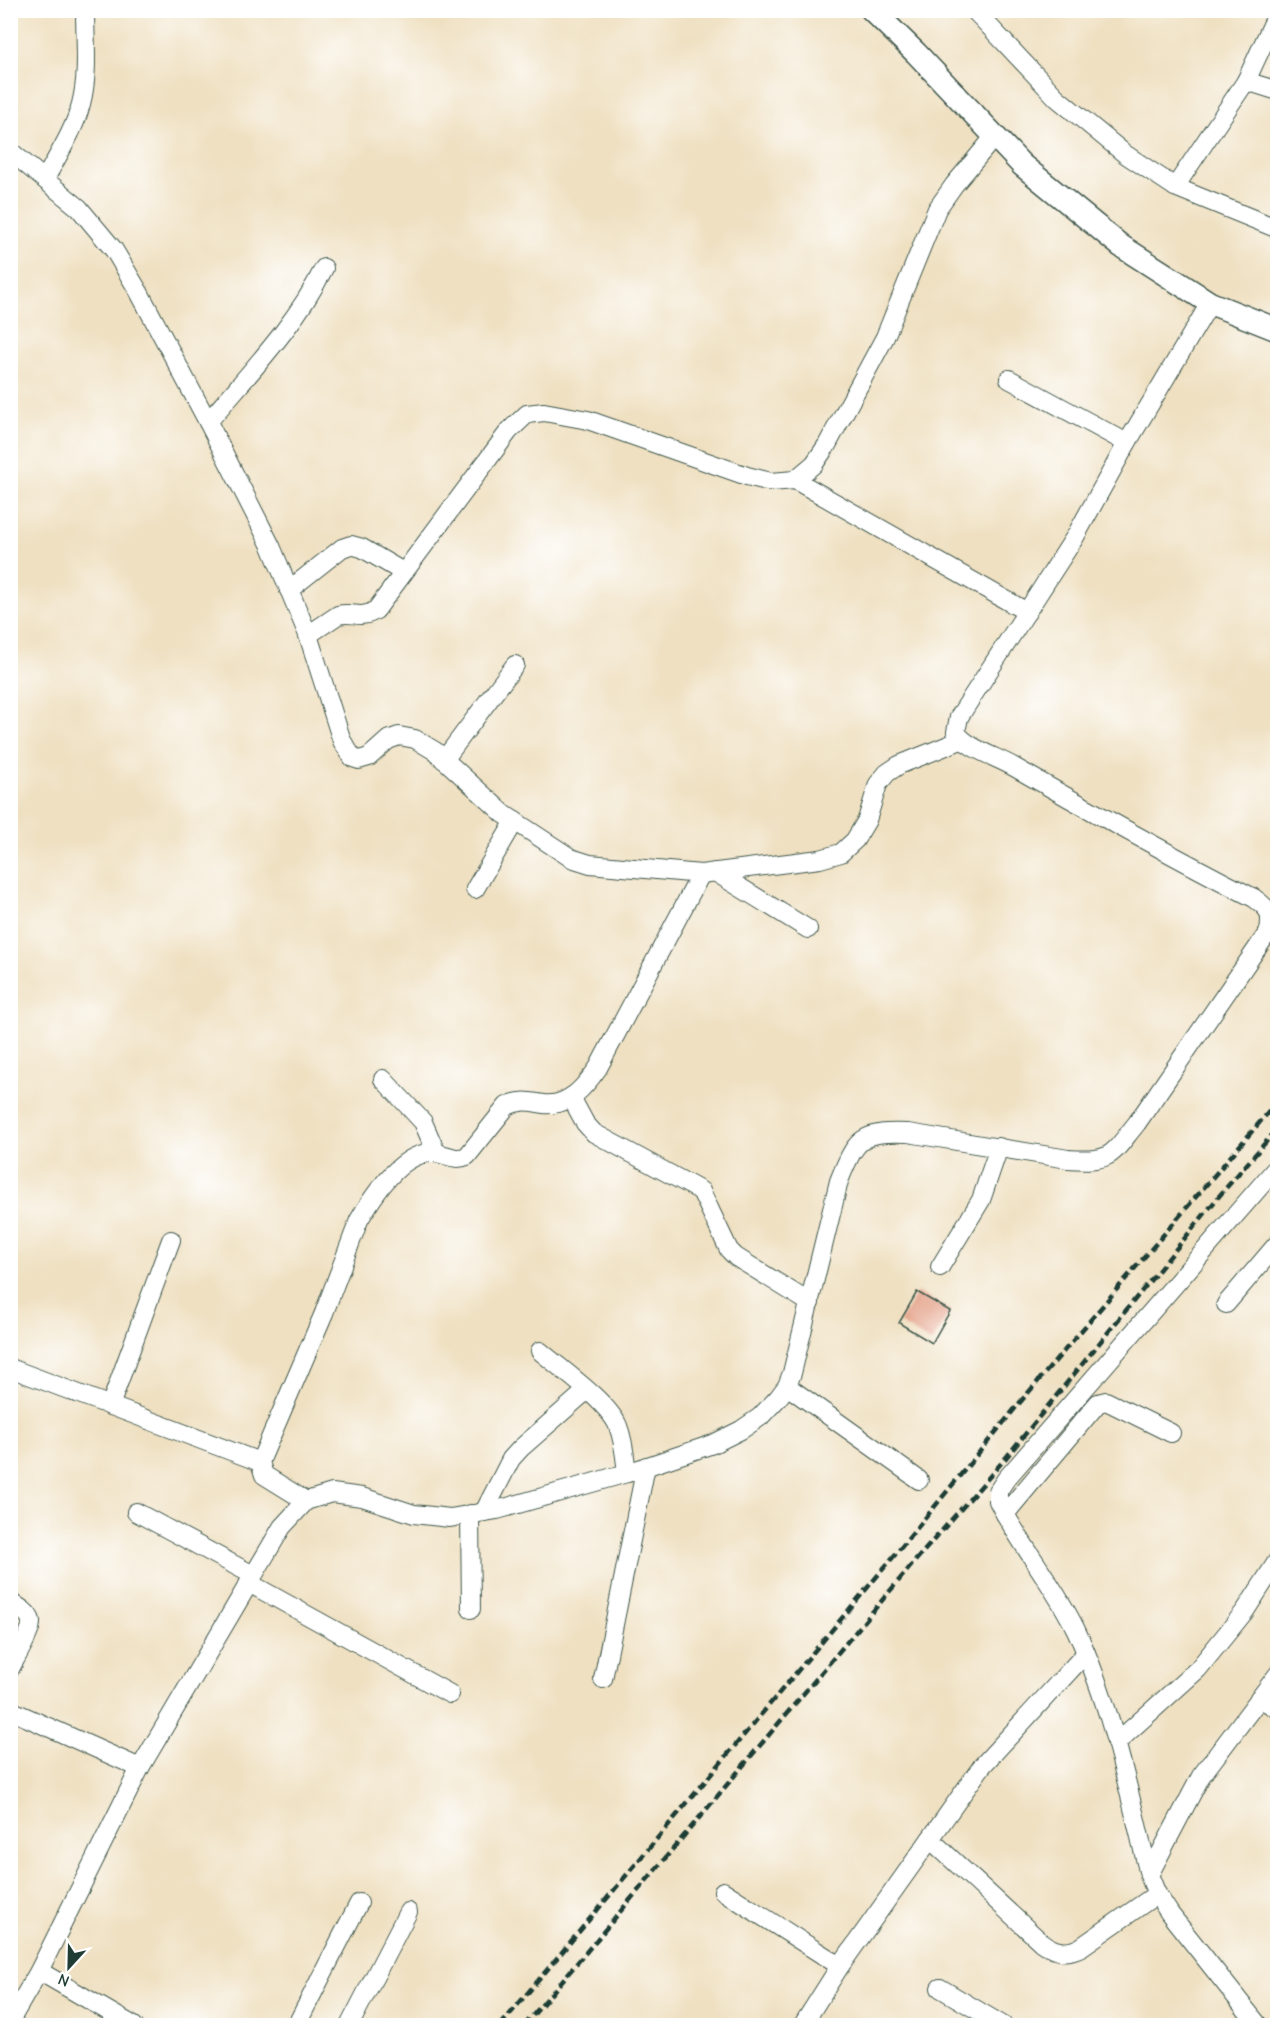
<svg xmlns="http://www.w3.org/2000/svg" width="1288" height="2036" font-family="'Comic Neue',sans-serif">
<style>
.building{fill:#e39f85}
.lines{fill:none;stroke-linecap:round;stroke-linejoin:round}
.minor-casing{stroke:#3e5549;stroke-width:20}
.major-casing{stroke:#3e5549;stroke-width:25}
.minor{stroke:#fff;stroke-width:18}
.major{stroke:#fff;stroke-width:22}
.rail{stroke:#1f3d34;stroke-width:4.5;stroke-dasharray:9 4.5;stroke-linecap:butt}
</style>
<rect width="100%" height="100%" fill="#fff"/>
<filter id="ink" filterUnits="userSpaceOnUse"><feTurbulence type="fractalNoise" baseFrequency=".0167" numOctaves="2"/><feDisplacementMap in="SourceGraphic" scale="12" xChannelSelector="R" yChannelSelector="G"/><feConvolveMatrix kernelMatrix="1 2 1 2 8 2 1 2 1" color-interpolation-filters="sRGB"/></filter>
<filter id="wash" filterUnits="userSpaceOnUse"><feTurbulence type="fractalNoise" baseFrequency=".008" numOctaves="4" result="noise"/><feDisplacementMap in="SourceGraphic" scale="24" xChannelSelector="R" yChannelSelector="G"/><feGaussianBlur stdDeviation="1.35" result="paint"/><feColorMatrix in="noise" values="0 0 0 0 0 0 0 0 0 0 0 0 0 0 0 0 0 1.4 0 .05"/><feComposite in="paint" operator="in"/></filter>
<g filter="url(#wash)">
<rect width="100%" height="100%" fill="#efe0c1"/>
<g id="blocks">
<polygon class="building" points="917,1292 950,1311 932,1343 899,1323"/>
</g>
</g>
<g filter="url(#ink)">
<use href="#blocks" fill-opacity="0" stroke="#3e5549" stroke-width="1.5"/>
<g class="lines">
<g class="minor-casing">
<g id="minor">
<polyline points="974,10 1057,98 1125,154 1175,187 1278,229"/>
<polyline points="1246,81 1278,91"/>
<polyline points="10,151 79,208 114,250 139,292 208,422 271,546 308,635 342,741 353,758 359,760 369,757 388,740 399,736 415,739 435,751 504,814 571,858 590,864 701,874 820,859 841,853 855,840 867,820 878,784 887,773 899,765 961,740"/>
<path d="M45,179C58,155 74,131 81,104C89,74 85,41 85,10"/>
<polyline points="1175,187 1246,81 1278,12"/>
<polyline points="1009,379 1127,443"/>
<path d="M208,422C249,373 296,325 324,268"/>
<polyline points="795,480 1027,612"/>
<polyline points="289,590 342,548 351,545 362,548 403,572"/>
<path d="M308,635L338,615C354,611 360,620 376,610L509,431L527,414L544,412L588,420L747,476L771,482L795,480L814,464L827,445L885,337L937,209L954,185L995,136"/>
<polyline points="444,760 515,665"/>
<polyline points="715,872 808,929"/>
<polyline points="475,889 515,821"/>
<polyline points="383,1079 423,1122 436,1152"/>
<polyline points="571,1097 585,1123 594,1133 701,1191 729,1250 736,1257 810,1303"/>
<polyline points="940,1267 981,1200 999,1147"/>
<polyline points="1226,1304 1278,1243"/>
<path d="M540,1351C561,1369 608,1402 618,1426C624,1441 625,1457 627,1473"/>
<polyline points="10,1368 260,1462"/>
<polyline points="787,1386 919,1480"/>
<polyline points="110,1406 171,1240"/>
<path d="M306,1501L264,1475L260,1462L324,1313L359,1220C373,1196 401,1153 431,1153C446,1152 452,1162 467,1156L507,1106C520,1099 530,1102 544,1104C569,1107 586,1085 598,1068L701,874"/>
<polyline points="136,1512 253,1575"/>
<polyline points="484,1512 511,1459 521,1448 586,1391"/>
<polyline points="470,1514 471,1609"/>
<polyline points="1005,1514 1098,1403 1106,1401 1171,1433"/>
<polyline points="249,1583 450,1694"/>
<path d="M10,1602C17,1606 29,1612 31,1621C33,1630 15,1659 10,1669"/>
<polyline points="603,1679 646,1466"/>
<polyline points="1259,1698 1278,1709"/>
<polyline points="10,1710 140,1768"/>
<polyline points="1116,1743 1198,1669 1245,1611 1278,1560"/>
<path d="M930,1839L1041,1942C1054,1952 1066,1955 1081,1947L1157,1894"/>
<polyline points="1149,1875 1201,1776 1278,1674"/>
<polyline points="723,1891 840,1966"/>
<polyline points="39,1971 134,2026"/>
<polyline points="940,1988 1004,2026"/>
<path d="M10,2021L39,1971L140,1768L282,1527L306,1501L332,1493L362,1497L414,1514L450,1518L497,1510L627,1473L713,1444L741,1430L760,1417L778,1398L787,1386L792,1373L839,1181C856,1138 862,1131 908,1133L1068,1159C1113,1162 1110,1156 1137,1123L1269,931C1272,912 1269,909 1254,898C1173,857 1093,812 1014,767C997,757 966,748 956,732L959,717L1075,537L1127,443L1210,303"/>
<polyline points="296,2026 359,1903"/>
<polyline points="349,2026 408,1912"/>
<polyline points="802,2026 840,1966 982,1766 1086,1653"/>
<path d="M1259,2026L1170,1914L1157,1894L1149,1875C1129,1793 1112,1707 1076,1630C1054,1585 1021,1546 998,1501V1491L1006,1479L1278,1166"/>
</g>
</g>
<g class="major-casing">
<polyline id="major" points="872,10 916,53 1022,165 1121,246 1210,303 1278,330"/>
</g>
<use href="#minor" class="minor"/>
<use href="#major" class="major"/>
<g class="rail">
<polyline points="500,2026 899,1550 1022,1400 1278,1101"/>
<polyline points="524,2026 916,1560 1004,1460 1220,1195 1278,1128"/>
</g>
</g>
</g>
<rect width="1288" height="2036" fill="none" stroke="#fff" stroke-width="36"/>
<g transform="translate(69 1967) rotate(202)" stroke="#ffffff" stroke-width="4.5" paint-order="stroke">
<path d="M0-4.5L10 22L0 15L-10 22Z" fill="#1f3d34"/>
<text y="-9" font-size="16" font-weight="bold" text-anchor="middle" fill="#1f3d34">N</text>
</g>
</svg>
